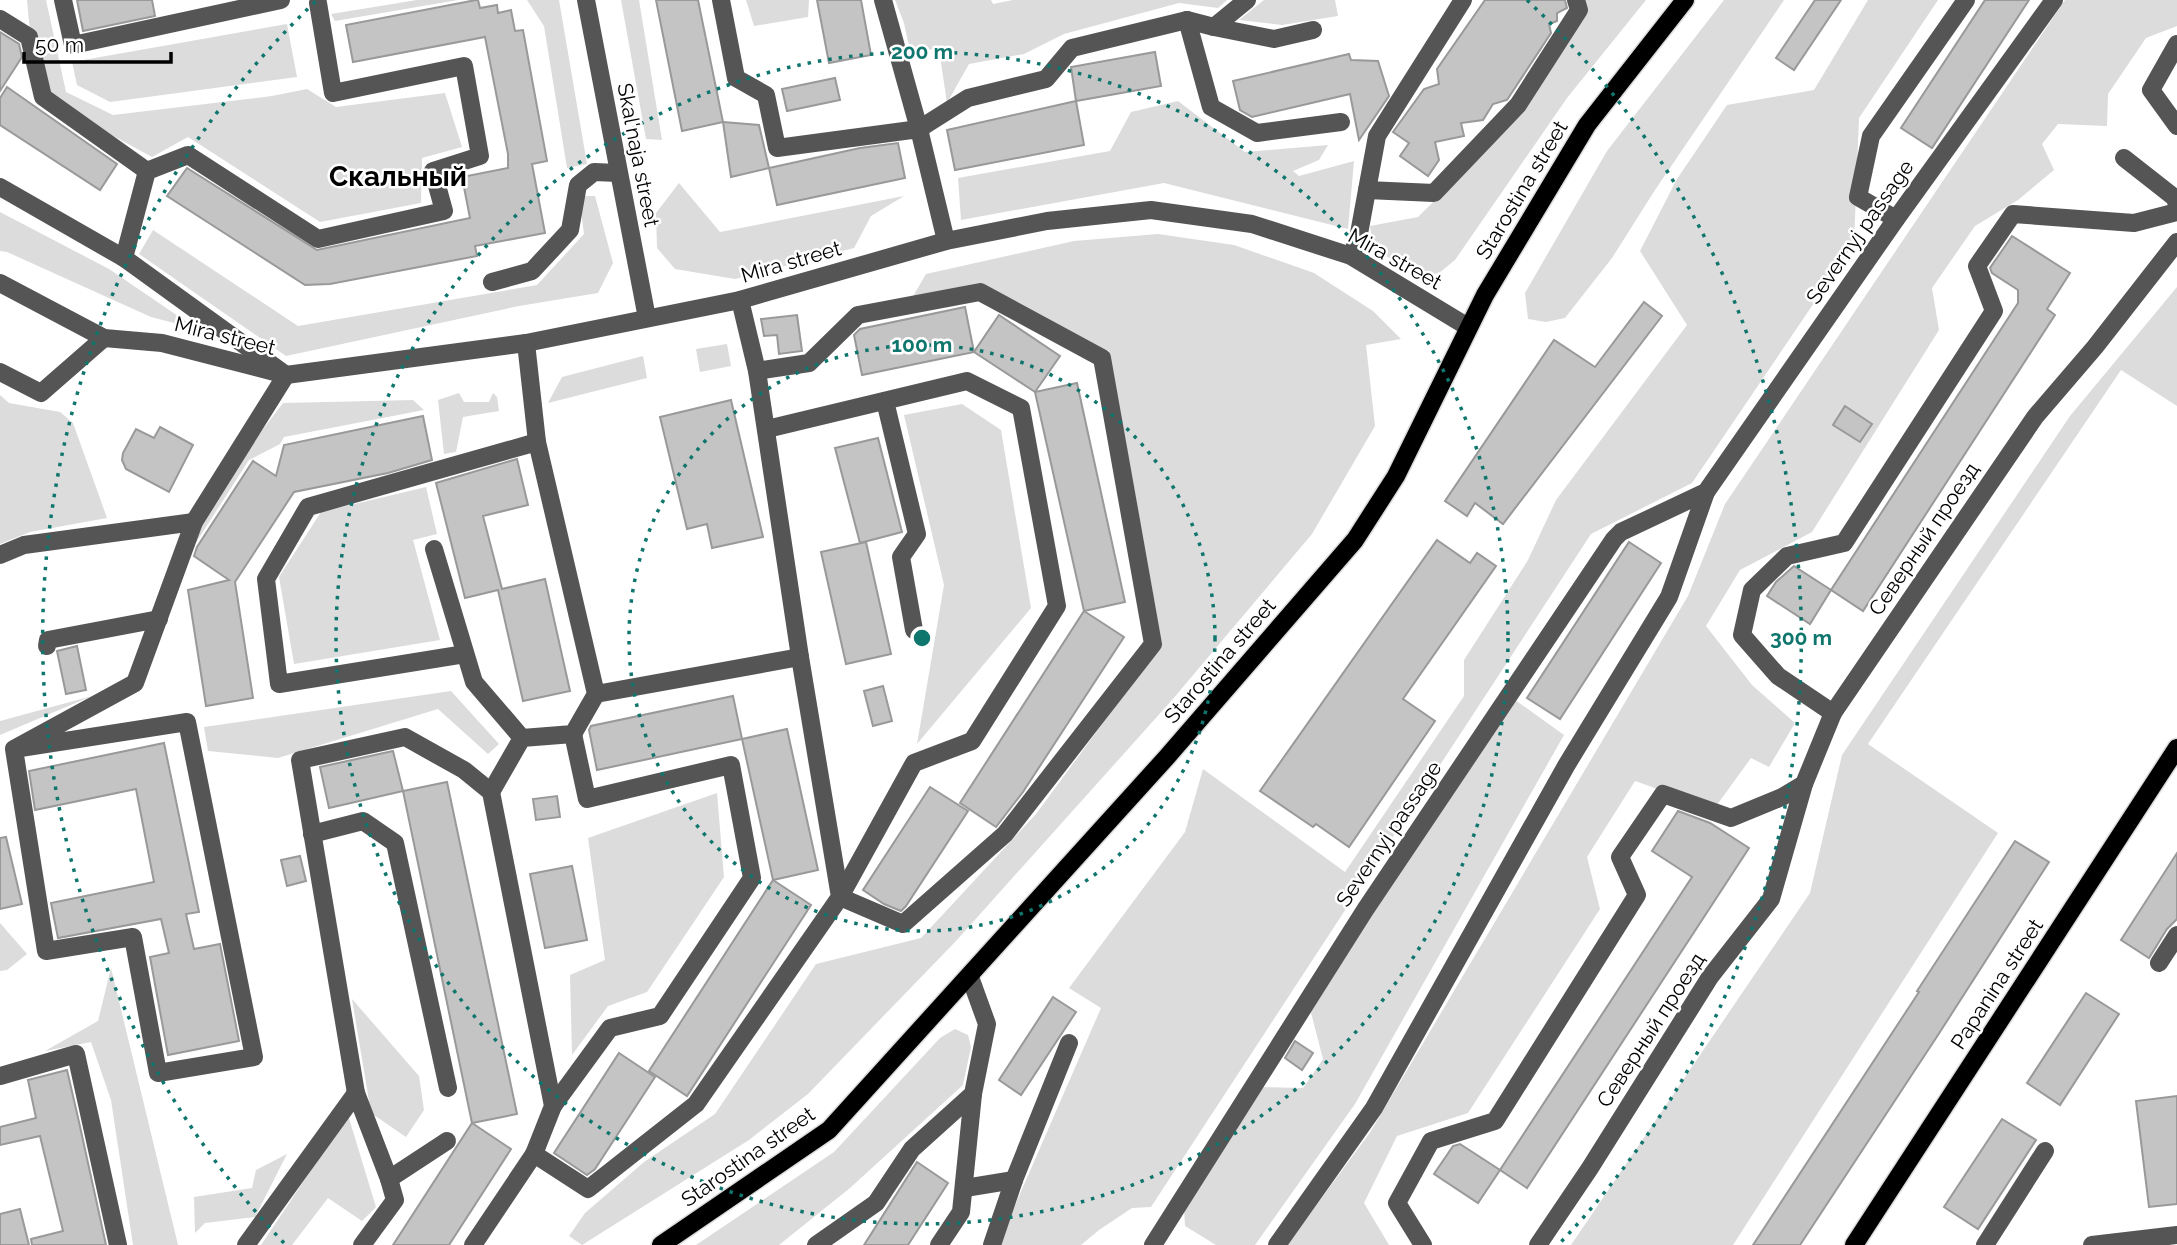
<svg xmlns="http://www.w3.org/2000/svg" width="2177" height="1245" font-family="Raleway,sans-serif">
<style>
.green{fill:#dcdcdc}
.building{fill:#c4c4c4;stroke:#999;stroke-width:2}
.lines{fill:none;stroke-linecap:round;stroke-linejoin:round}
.major-casing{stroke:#dbdbdb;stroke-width:21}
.minor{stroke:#555;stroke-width:18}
.major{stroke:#000;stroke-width:18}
.ring{fill:none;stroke:#0f766e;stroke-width:3.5;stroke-dasharray:3.5 7}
.labels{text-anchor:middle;stroke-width:5;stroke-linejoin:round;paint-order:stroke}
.street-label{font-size:21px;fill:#000;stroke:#fff}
.district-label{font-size:28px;font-weight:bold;fill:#000;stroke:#fff}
.centre{fill:#0f766e;stroke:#fff;stroke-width:3.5}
.ring-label{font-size:21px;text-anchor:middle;font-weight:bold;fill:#0f766e;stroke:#fff;stroke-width:5;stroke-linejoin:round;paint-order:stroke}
</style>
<rect width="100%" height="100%" fill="#fff"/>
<g class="green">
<polygon points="27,0 46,0 66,92 113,115 272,96 307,89 336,107 445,93 462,147 422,158 421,203 320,222 188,137 152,157 51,102 30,32"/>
<polygon points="417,0 458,0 335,21 331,14"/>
<polygon points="527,0 559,0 587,164 567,168 544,26"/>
<polygon points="621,0 639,0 662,140 646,139"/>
<polygon points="746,0 809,0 808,17 754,26"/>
<polygon points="895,0 991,0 993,4 1013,0 1227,0 1218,8 1179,3 1064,34 1024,54 969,64 947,103 939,49 910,51 904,23"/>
<polygon points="1264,0 1335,0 1338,16 1282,25 1239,20"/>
<polygon points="1584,0 1646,0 1567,98 1455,260 1439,273 1423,276 1373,249 1370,226 1418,217 1524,112 1587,12"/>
<polygon points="1724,0 1784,0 1655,190 1612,258 1565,318 1546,322 1528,319 1525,293 1607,151"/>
<polygon points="1868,0 1938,0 1859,118 1854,244 1692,483 1591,534 1151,1207 1132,1208 1099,1230 1081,1245 1000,1245 1006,1226 1101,1008 1069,988 1185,832 1203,769 1345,872 1464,696 1464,660 1528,560 1556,500 1687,325 1640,251 1677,179 1727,105 1814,90"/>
<polygon points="2065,0 2177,0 2177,26 2146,38 2108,94 2107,126 2058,124 2042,144 2054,170 2018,200 1975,226 1932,288 1939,330 1812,532 1740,570 1706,626 1752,685 1795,723 1769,767 1751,758 1714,809 1635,781 1587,857 1600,909 1468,1113 1397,1136 1364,1203 1389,1245 1287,1245 1371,1131 1688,596 1725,504"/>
<polygon points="287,24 297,77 110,102 77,85 72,62"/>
<polygon points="1178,101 1245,152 1328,145 1319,160 1293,171 1299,176 1354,161 1348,229 1164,183 961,220 958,178 1110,151 1131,112"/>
<polygon points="679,183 720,232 904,196 871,216 854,248 735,279 675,269 657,248 656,213"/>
<polygon points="579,196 595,196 613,263 598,293 519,306 286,356 139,254 153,230 298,326 537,285 584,234"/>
<polygon points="0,212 109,269 197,329 151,317 7,252 0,251"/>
<polygon points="1158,234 1234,245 1314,273 1373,311 1401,339 1366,345 1375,426 1312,534 1172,700 956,941 808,1094 749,1140 582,1245 569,1236 585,1213 644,1162 715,1114 816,964 921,938 1036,814 1162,643 1109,351 978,283 912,298 926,274 1074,241"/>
<polygon points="2177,287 2177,406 2121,370 1868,744 1998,833 1733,1245 1571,1245 1810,893 1842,755 2070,416"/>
<polygon points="727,344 731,366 700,372 696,349"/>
<polygon points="643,356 647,378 548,403 562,377"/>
<polygon points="459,393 464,402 489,402 493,393 497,397 499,411 463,417 456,452 444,454 438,400"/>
<polygon points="0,395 9,403 60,412 73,423 107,518 30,532 0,544"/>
<polygon points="413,400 424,410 284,437 280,444 249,460 190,552 197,525 251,445 283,403"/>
<polygon points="962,404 1001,430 1031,608 917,744 944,585 904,415"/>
<polygon points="426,487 437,534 413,540 440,640 294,664 279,577 321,512"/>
<polygon points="451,691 499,744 488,754 438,709 278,758 208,751 204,727"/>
<polygon points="92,696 0,735 0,721"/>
<polygon points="1511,697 1564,735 1355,1104 1255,1245 1216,1245 1185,1226 1184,1208 1256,1087 1303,1088 1323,1059 1309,1005"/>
<polygon points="717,793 724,877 647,992 608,1006 572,1055 570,975 605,960 588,838"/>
<polygon points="0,923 27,954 7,970 0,971"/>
<polygon points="111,968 178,1245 133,1245 111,1100 91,1042 45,1051 98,1021"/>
<polygon points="352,999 419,1076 424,1110 406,1137 371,1113"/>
<polygon points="955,1029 968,1035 971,1047 963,1085 850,1188 779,1245 696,1245 834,1152 940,1038"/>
<polygon points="348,1115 376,1207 362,1221 328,1198 292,1245 261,1245"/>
<polygon points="287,1154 255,1217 205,1223 195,1233 194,1197 252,1188 256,1170"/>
</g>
<g class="building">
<polygon points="77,0 152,0 155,16 83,31"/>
<polygon points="476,0 478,0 480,8 497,5 498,13 511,10 515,31 523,30 547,161 532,164 545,233 475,246 477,256 330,284 305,285 167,196 187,168 317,250 470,218 462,177 508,168 508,154 485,37 353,62 346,25"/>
<polygon points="656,0 698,0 723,122 682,131"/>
<polygon points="817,0 861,0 871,55 829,63"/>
<polygon points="1485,0 1565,0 1567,8 1557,13 1557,21 1549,24 1551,33 1507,100 1493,104 1483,120 1461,123 1464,136 1435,142 1439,160 1428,176 1400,156 1409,143 1393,132 1424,89 1439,84 1437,69"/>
<polygon points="1815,0 1841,0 1794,70 1776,58"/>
<polygon points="1985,0 2029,0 1932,148 1901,128"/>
<polygon points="0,32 19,44 22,57 0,91"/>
<polygon points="1155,52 1161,86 1076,101 1071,67"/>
<polygon points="1349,54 1351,60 1378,61 1389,96 1359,140 1350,94 1252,117 1240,110 1233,81"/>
<polygon points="835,78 840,100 787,111 782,89"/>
<polygon points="7,87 117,164 100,190 0,125 0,98"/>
<polygon points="1076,101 1084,145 955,170 947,130"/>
<polygon points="723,122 759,125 769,168 731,177"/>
<polygon points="898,143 905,178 777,205 769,168 860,148"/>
<polygon points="2012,236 2070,273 2047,309 2055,315 1863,611 1831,590 2018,303 2018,290 1992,273 1990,268"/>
<polygon points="1644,302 1662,316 1503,524 1475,503 1467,516 1445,501 1554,340 1595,367"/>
<polygon points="965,307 974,352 862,375 854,335 860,329"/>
<polygon points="797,315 802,351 779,354 777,335 764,336 761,319"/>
<polygon points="999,315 1060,356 1035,392 974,352"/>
<polygon points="1077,383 1125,602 1084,611 1035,392"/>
<polygon points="731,400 763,537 712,548 707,524 687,529 660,417"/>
<polygon points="1845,406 1872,424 1860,442 1833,425"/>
<polygon points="423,416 432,460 388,473 294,492 235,582 253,698 206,706 188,590 229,580 194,556 197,547 253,461 276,476 284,445"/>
<polygon points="160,427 193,445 169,492 126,469 122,460 123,453 136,429 154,438"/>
<polygon points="878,438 902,532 860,543 835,448"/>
<polygon points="517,459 528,505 483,516 502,589 545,579 570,691 523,701 498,590 465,598 436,483"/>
<polygon points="1437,540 1470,563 1477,553 1496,566 1403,699 1435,721 1349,847 1316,824 1313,827 1260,791"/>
<polygon points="866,542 891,654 846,664 821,552"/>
<polygon points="1629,542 1661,563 1560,719 1527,698"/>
<polygon points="1794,566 1831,590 1810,624 1767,596 1776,582"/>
<polygon points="1084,611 1124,637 1023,792 996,827 960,803"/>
<polygon points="77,646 86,690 66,694 57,651"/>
<polygon points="883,686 892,721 873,726 864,691"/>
<polygon points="733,696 742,739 597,770 589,730 591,726"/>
<polygon points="787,729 818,870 773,880 742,739"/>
<polygon points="164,743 199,912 186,914 194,949 220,944 239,1041 168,1055 150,957 169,953 161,919 58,938 51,903 154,882 136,789 35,810 29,771"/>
<polygon points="393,751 403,791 329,808 320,767"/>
<polygon points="447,782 517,1114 472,1123 403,791"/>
<polygon points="930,787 968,811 906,906 901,911 884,904 863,890"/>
<polygon points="557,796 560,817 536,820 533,799"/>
<polygon points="1678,811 1710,823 1749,848 1527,1188 1500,1170 1692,877 1652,851"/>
<polygon points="6,837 22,904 0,909 0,838"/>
<polygon points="2015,841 2049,862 1938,1035 1800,1245 1753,1245 1919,992 1917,991"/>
<polygon points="2177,853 2177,919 2167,929 2149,958 2121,940"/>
<polygon points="300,856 306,881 287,886 281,860"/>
<polygon points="572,866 587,940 545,948 530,874"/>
<polygon points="773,880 811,905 687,1096 649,1071"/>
<polygon points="2086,993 2119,1014 2060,1105 2027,1083"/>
<polygon points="1053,997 1076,1012 1021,1095 999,1080"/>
<polygon points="1295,1041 1313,1053 1302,1070 1285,1058"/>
<polygon points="619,1053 655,1077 595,1169 587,1175 554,1153"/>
<polygon points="67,1070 79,1122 106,1245 32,1245 31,1239 63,1231 40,1136 0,1145 0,1127 36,1118 28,1080"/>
<polygon points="2177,1096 2177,1204 2149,1207 2136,1101"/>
<polygon points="2002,1119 2036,1140 1978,1229 1944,1207"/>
<polygon points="472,1123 511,1149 449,1245 393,1245"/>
<polygon points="1460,1144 1500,1170 1478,1203 1434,1174 1453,1146"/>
<polygon points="917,1162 948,1183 908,1245 864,1245"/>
<polygon points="20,1209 29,1245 0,1245 0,1214"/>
</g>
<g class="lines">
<g class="major-casing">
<g id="major">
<polyline points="661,1245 829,1130 1166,758 1355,540 1396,476 1485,295 1587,125 1685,0"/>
<polyline points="1854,1245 2177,748"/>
</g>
</g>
<g class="minor">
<polyline points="63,0 73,45 281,0"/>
<polyline points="586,0 647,318"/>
<polyline points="721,0 736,78 766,95 777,148 919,129 946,241"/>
<polyline points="883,0 919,129 968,98 1046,79 1072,48 1187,20 1214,27 1247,0"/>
<polyline points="0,19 29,37 43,97 147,171"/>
<polyline points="1187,20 1211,107 1257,133 1341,122"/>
<polyline points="1214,27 1274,39 1313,30"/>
<polyline points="2177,44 2151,90 2177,126"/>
<polyline points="2124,158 2175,198 2177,205"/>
<polyline points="0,187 124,258"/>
<polyline points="1367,190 1434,193 1518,105 1579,10 1576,0"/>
<polyline points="1896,219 1858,197 1871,136 1966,0"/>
<polyline points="1351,256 1358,239 1377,136 1463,0"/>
<polyline points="492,282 532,271 570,230 578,185 594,172 618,173"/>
<polyline points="0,283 104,338 162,343 286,375 526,343 740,300 946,241 1047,221 1151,210 1252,224 1351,256 1468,327"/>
<polyline points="757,371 809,363 858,315 980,292 1102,358 1153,644 1005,834 903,924 840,897 914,763 972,741 1057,606 1021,408 967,381 767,429"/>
<polyline points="0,372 41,393 104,338"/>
<polyline points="885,401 917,534 901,557 914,630"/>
<polyline points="434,549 474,682 522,738"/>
<polyline points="0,555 24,545 194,522"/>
<polyline points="47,646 48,640 159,619"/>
<polyline points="465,654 279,684 266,579 308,507 537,442"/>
<polyline points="596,694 800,657"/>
<polyline points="1833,713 1778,676 1742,635 1752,590 1787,556 1844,543 1994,311 1977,266 2013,214 2134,223 2177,212"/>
<polyline points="14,749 187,722 254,1057 158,1073 133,937 46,951 14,749 135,683 194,522 286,375 124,258 147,171 188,155 318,239 444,211 433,171 480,156 464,66 333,93 318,3"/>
<polyline points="491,792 522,738 573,734 596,694 537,442 526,343"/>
<polyline points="312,834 363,821 395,843 448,1088"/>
<polyline points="2159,963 2177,935"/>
<polyline points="0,1076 76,1054 118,1245"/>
<polyline points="356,1093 300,760 405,737 464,770 491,792 553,1106 534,1154 473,1245"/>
<polyline points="553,1106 610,1028 660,1016 752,878 731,765 587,799 573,734"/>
<polyline points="534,1154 588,1189 696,1104 840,897 800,657 757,371 740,300"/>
<polyline points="389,1179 447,1141"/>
<polyline points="965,1188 1014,1180"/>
<polyline points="246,1245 356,1093 389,1179 395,1200 362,1245"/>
<polyline points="816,1245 876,1203 912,1149 973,1094 987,1024 970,977"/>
<polyline points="939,1245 961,1212 973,1094"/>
<polyline points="992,1245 1014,1180 1069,1043"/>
<polyline points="1153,1245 1365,910 1614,539 1621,532 1706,492 1896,219 2054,0"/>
<polyline points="1277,1245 1374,1108 1566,766 1669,597 1706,492"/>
<polyline points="1423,1245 1397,1203 1431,1141 1495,1121 1637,895 1620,857 1663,794 1731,818 1782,797 1804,784"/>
<polyline points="1538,1245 1590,1168 1710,977 1771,899 1804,784 1833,713 2035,417 2095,347 2177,242"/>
<polyline points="1985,1245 2045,1151"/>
<polyline points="2092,1245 2177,1235"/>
</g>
<use href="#major" class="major"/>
</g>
<g class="ring">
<circle cx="922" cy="638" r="293"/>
<circle cx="922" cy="638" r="586"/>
<path d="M284 1243A879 879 0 0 1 317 0M1527 0A879 879 0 0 1 1560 1243"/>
</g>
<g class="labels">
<g class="street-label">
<text transform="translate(638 155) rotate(79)" y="7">Skal'naja street</text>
<text transform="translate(1522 190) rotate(-59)" y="7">Starostina street</text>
<text transform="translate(1860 232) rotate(-55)" y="7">Severnyj passage</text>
<text transform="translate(1395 259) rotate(29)" y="7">Mira street</text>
<text transform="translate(791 262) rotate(-16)" y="7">Mira street</text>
<text transform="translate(225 336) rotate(14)" y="7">Mira street</text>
<text transform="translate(1924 539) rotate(-56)" y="7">Северный проезд</text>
<text transform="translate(1220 661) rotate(-49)" y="7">Starostina street</text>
<text transform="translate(1389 834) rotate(-56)" y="7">Severnyj passage</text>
<text transform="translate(1997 984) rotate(-57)" y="7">Papanina street</text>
<text transform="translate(1651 1030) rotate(-57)" y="7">Северный проезд</text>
<text transform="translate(748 1157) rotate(-35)" y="7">Starostina street</text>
</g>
<g class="district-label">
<text x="398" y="186">Скальный</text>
</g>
</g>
<circle cx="922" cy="638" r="10" class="centre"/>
<g class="ring-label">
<text x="922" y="59">200 m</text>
<text x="922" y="352">100 m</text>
<text x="1801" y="645">300 m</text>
</g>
<path d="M24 52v10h147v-10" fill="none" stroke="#000000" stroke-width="3.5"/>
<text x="35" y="52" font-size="21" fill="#000000" stroke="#ffffff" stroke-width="5" paint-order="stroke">50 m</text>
</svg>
